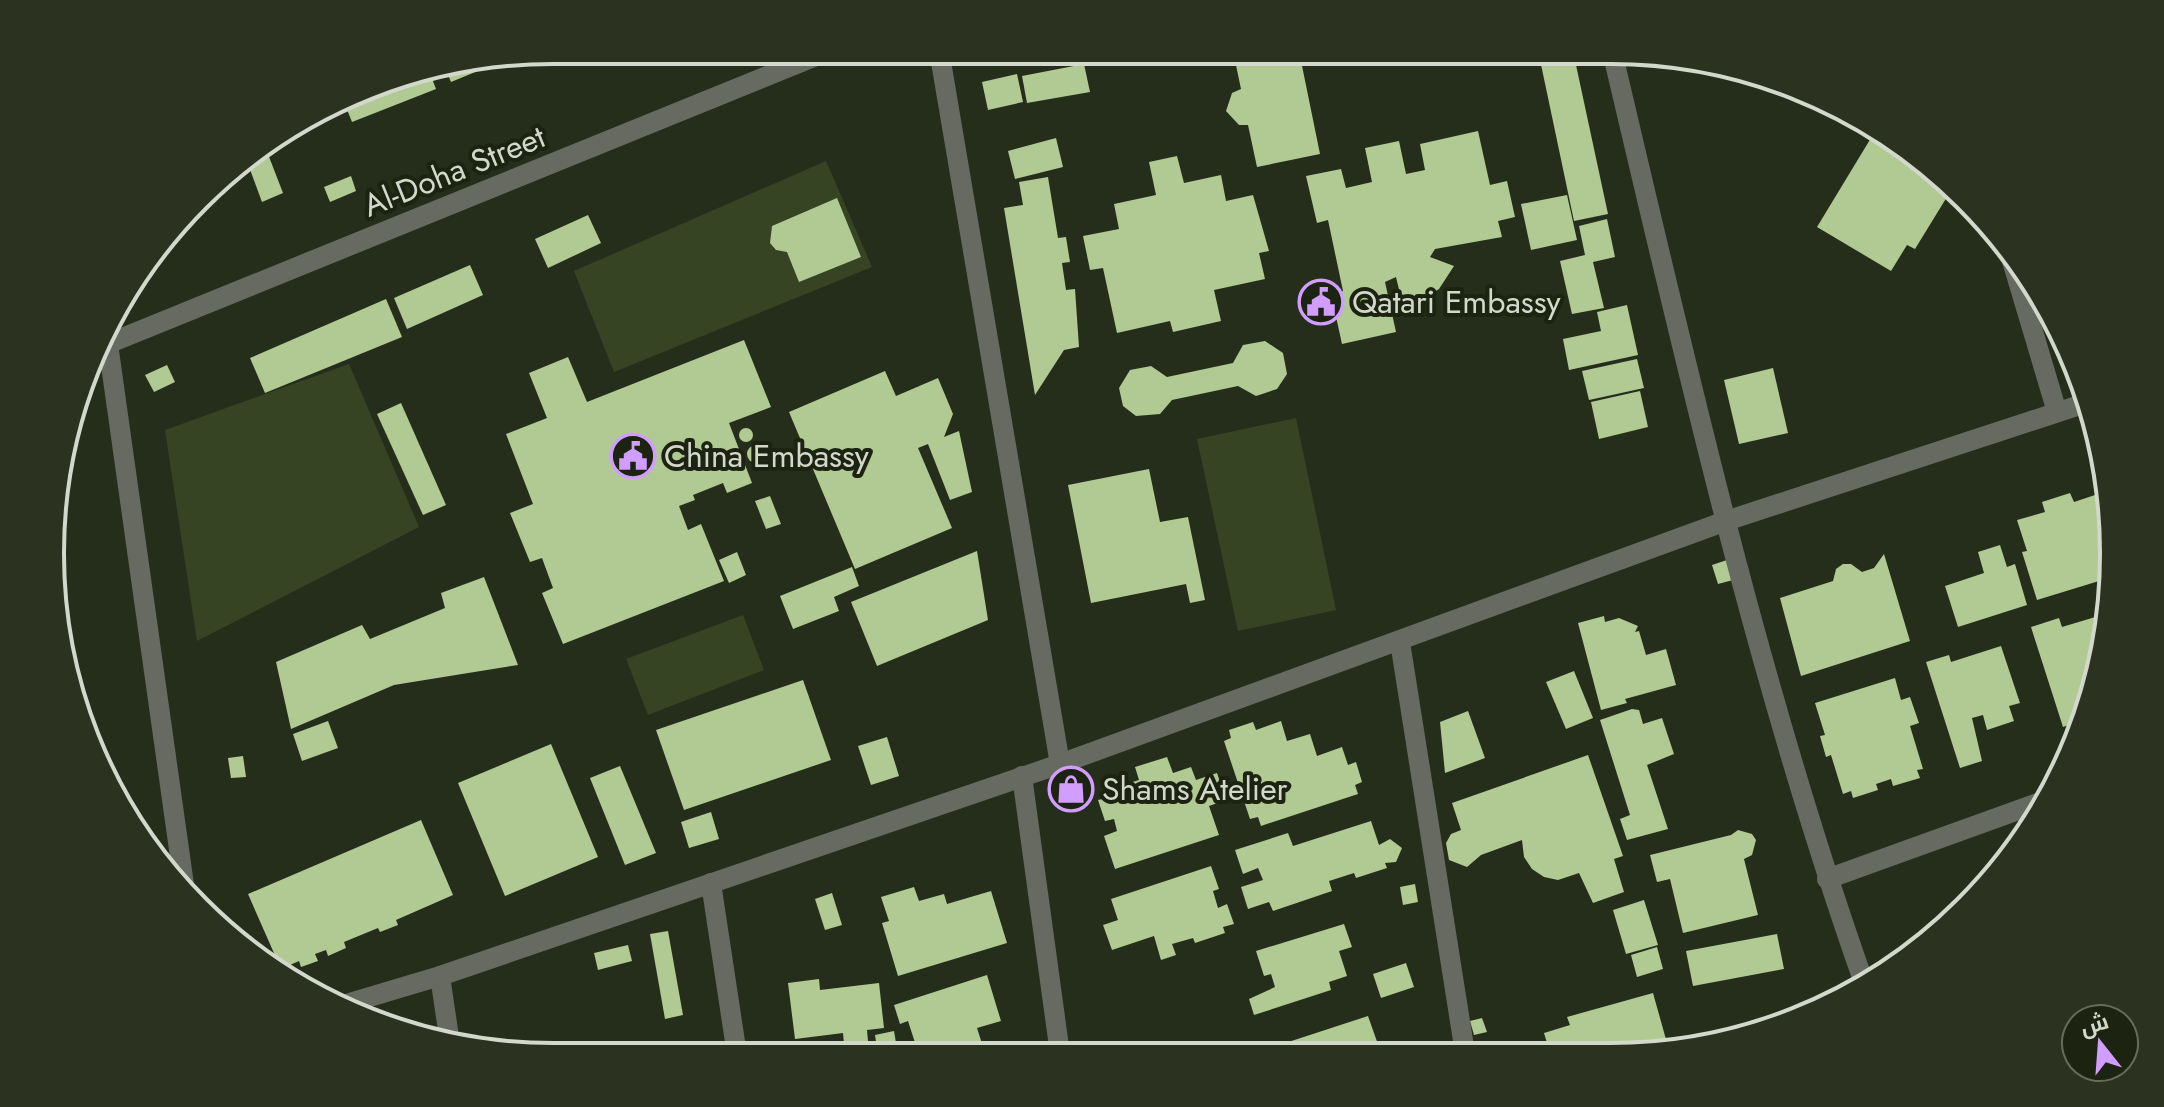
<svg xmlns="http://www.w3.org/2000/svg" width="2164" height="1107" font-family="Jost,Cairo,sans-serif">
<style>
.green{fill:#364424}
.building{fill:#b1ca94}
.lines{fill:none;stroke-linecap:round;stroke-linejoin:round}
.minor{stroke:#666a61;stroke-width:20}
.labels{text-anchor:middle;stroke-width:8;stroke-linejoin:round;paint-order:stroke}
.street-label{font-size:32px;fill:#d2d8cc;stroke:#1c2411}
.poi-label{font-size:32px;fill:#d2d8cc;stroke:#1c2411;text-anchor:start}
.rim{fill:none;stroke:#d2d8cc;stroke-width:4}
</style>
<rect width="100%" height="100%" fill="#252e1b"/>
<g class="green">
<polygon points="826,161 872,267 614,372 574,271"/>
<polygon points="349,364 419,527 197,641 165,430"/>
<polygon points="1296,418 1336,610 1238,631 1197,439"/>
<polygon points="743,615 764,670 648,715 626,659"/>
</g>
<g class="building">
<polygon points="1100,51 1116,51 1117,58 1102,62"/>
<polygon points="1233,51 1299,51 1320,154 1257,167 1248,125 1239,125 1226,111 1232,93 1241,89"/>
<polygon points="1504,51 1535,51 1535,52 1505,58"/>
<polygon points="1556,51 1573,51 1608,214 1574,221 1539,55"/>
<polygon points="512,57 451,82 445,68"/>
<polygon points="1084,64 1090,92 1027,103 1022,76"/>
<polygon points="429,71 436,89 352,122 344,102 391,77"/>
<polygon points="1017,74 1023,102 988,110 982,82"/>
<polygon points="1478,131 1490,185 1507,181 1515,217 1498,221 1502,237 1435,249 1430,257 1454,266 1439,289 1427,297 1402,302 1396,277 1385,282 1396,332 1342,344 1331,294 1343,291 1328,220 1317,223 1306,176 1341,169 1346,188 1372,182 1365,148 1399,141 1406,174 1425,170 1420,144"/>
<polygon points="1874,133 1950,192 1915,249 1907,245 1891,271 1817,227"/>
<polygon points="1056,138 1063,167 1015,179 1008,151"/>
<polygon points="266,149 283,193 262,202 245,156"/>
<polygon points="1177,156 1184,183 1221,175 1226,201 1253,195 1269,251 1259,253 1265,279 1214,290 1221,321 1173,332 1170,321 1117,333 1103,268 1090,270 1083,236 1119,229 1114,204 1156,195 1149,162"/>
<polygon points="351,176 356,191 330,202 324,187"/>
<polygon points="1048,177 1058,238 1066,237 1070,262 1062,263 1066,290 1075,289 1079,347 1064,350 1035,395 1004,208 1023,205 1019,182"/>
<polygon points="1567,195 1577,240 1531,250 1521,204"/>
<polygon points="837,198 861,257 799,282 787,252 776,250 770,243 772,226"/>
<polygon points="588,215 601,243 548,268 535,239"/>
<polygon points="1607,219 1615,257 1593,262 1604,308 1572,314 1560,261 1585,255 1579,226"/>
<polygon points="470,265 483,295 407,329 394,298"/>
<polygon points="386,299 402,337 265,393 250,358"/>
<polygon points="1627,305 1638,355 1569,370 1563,339 1601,331 1597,312"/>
<polygon points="744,340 771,407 729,423 752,483 727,493 723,483 693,495 695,500 679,506 688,530 701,524 724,581 563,644 542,593 553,588 542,558 530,562 510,513 533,504 506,434 547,418 529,373 568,357 587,402"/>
<polygon points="1265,341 1283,353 1287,374 1277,389 1256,396 1238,386 1172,400 1160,414 1136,416 1123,406 1119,388 1130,370 1151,366 1167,377 1233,363 1243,345"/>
<polygon points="1637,359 1644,388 1589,400 1582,371"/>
<polygon points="167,365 175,382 154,392 145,375"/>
<polygon points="1773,368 1788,433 1739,444 1724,380"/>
<polygon points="885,371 896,396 938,378 953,414 944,437 959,431 972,492 950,500 928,444 918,448 952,528 855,569 789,412"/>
<polygon points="1640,391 1648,427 1599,439 1591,402"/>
<polygon points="401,403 446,505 423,515 377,414"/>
<circle cx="746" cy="435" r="7"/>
<circle cx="756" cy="454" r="9"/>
<polygon points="1149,469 1160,522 1188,517 1205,600 1190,603 1186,584 1091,603 1068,485"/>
<polygon points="2070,493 2074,502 2101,493 2112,577 2037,600 2022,552 2027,551 2017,520 2045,512 2042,502"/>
<polygon points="770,496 781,524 766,529 755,501"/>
<polygon points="2000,545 2007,567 2015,564 2027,605 1958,627 1945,586 1984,573 1978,552"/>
<polygon points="977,551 988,620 877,666 851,602"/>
<polygon points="737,552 746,575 729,583 719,560"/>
<polygon points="1884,554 1910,641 1801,676 1780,598 1833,581 1836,569 1843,564 1851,564 1862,572 1874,568"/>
<polygon points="1727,560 1733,580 1718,584 1712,565"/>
<polygon points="852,567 859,586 834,597 839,611 793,629 780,596"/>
<polygon points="484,577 518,665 394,685 291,729 276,662 362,625 370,639 445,608 441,593"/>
<polygon points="2108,604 2077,722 2063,727 2031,627 2059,618 2062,627 2102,615 2099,607"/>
<polygon points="1604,616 1605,622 1619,618 1638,626 1635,632 1639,631 1646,655 1666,649 1676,685 1625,699 1627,703 1601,710 1578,623"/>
<polygon points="2001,646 2020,703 2009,706 2014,721 1987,730 1983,715 1972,718 1982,761 1960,768 1926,662 1949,655 1951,662"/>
<polygon points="1574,671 1593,718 1566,729 1546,682"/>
<polygon points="1895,678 1901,700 1910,697 1919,723 1910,726 1923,769 1917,770 1920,778 1893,786 1891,779 1876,784 1878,790 1853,798 1851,791 1843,794 1831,755 1826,757 1820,736 1825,735 1815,703"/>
<polygon points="803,680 831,760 684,810 656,730"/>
<polygon points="1632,709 1639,710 1643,724 1662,718 1674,754 1647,765 1668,829 1627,840 1620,819 1630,815 1600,720"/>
<polygon points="1468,711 1485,758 1445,773 1440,722"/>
<polygon points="328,721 338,748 302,761 293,734"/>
<polygon points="1281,721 1287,741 1310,734 1317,756 1342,747 1348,765 1356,762 1362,782 1355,785 1358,794 1261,826 1258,817 1250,819 1224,741 1231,738 1229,730 1253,722 1256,730"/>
<polygon points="887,737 899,776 871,785 858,746"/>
<polygon points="551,744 598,857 505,896 458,783"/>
<polygon points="1588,755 1623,856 1614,859 1624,892 1593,903 1579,873 1558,880 1544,877 1532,869 1524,857 1522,840 1481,855 1467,867 1449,860 1446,843 1451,834 1461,830 1452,803"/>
<polygon points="243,756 246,777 231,778 228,758"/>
<polygon points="1167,757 1173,773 1191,767 1196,780 1217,773 1226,800 1209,806 1219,835 1115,869 1104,836 1117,831 1114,819 1105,821 1098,800 1107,798 1104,791 1139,780 1135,767"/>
<polygon points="620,766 656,853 625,865 590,778"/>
<polygon points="711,812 719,839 689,848 681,822"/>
<polygon points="421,820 453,895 396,920 398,925 380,932 378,928 344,942 346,948 328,956 326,950 315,954 318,961 301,967 299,961 281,969 248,894"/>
<polygon points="1371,821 1379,845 1390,839 1402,848 1396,862 1385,863 1387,868 1356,878 1354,873 1329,881 1332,891 1273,911 1269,902 1248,909 1241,887 1263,880 1258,868 1243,874 1235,850 1288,833 1293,846"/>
<polygon points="1738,830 1752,834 1756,840 1752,855 1744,859 1758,915 1683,933 1670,879 1657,882 1650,855 1731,835"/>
<polygon points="1211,866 1219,889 1213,891 1218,908 1227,904 1234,924 1223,927 1225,933 1195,943 1193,938 1172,944 1176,955 1161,960 1154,936 1112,950 1103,925 1118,920 1111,899"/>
<polygon points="1415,884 1418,902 1403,905 1400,887"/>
<polygon points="914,887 919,901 944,894 947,904 991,891 1007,943 898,976 882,923 889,921 881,897"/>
<polygon points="832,893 842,925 825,930 815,899"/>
<polygon points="1644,900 1658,945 1626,954 1613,910"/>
<polygon points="1344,924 1352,947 1339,951 1347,976 1329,982 1331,990 1254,1015 1249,999 1275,987 1271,974 1264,976 1256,951"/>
<polygon points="668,931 683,1015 665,1019 650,934"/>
<polygon points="1777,934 1784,969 1693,986 1686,951"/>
<polygon points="628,945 632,961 598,970 594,953"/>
<polygon points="1657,947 1663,969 1637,977 1631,955"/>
<polygon points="1406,963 1414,987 1381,998 1373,974"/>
<polygon points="987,975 1001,1021 977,1028 984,1050 968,1055 919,1055 908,1021 900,1024 894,1005"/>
<polygon points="819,979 820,990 879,983 884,1028 867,1030 868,1041 844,1044 843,1033 795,1039 788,983"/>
<polygon points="1653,993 1667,1043 1660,1044 1663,1053 1550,1053 1544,1033 1570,1025 1567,1017"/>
<polygon points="1368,1016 1381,1053 1266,1054 1264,1050"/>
<polygon points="1482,1018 1487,1032 1474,1035 1470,1021"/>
<polygon points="894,1031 898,1055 878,1055 875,1035"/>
</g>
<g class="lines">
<g class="minor">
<polyline points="939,50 1060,764"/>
<path d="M1612,51C1686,364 1757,680 1864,983"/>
<polyline points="2012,261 2057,412"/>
<polyline points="108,344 185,892"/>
<polyline points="100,347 831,50"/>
<polyline points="1400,642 1465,1053"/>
<polyline points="1022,776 1060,1054"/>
<polyline points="1827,879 2046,800"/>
<polyline points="711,883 737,1055"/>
<polyline points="440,976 449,1037"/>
<polyline points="336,1007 440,976 1060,764 1726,521 2089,402"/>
</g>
</g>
<defs>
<g id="civic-ring" transform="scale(2.3)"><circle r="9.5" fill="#1c2411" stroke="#d19dfe" stroke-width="1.5"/><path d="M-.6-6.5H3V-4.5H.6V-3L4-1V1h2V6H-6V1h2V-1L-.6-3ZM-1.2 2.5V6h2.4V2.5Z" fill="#d19dfe"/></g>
<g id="shop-ring" transform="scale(2.3)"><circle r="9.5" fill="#1c2411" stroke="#d19dfe" stroke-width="1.5"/><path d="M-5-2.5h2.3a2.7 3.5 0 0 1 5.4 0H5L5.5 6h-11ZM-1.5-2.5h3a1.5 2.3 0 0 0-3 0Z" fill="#d19dfe"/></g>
</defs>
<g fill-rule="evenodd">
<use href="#civic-ring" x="1321" y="302"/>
<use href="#civic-ring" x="633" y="456"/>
<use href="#shop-ring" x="1071" y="789"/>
</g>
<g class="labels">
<g class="street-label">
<text transform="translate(454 171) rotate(-22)" y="11">Al-Doha Street</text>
</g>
<g class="poi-label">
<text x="1352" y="313">Qatari Embassy</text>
<text x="664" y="467">China Embassy</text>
<text x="1102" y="800">Shams Atelier</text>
</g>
</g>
<path d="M0 0H2164V1107H0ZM553 64H1611A489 489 0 0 1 2100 553V554A489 489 0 0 1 1611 1043H553A489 489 0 0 1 64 554V553A489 489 0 0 1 553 64Z" fill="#2b3220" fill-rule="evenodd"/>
<path class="rim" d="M553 64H1611A489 489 0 0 1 2100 553V554A489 489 0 0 1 1611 1043H553A489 489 0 0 1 64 554V553A489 489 0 0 1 553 64Z"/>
<g transform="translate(2100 1043) rotate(343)"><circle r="38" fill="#1c2411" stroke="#656c5c" stroke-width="2"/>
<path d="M0-6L14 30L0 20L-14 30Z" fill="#d19dfe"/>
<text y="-12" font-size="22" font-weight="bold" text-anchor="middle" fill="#d2d8cc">ش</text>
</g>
</svg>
